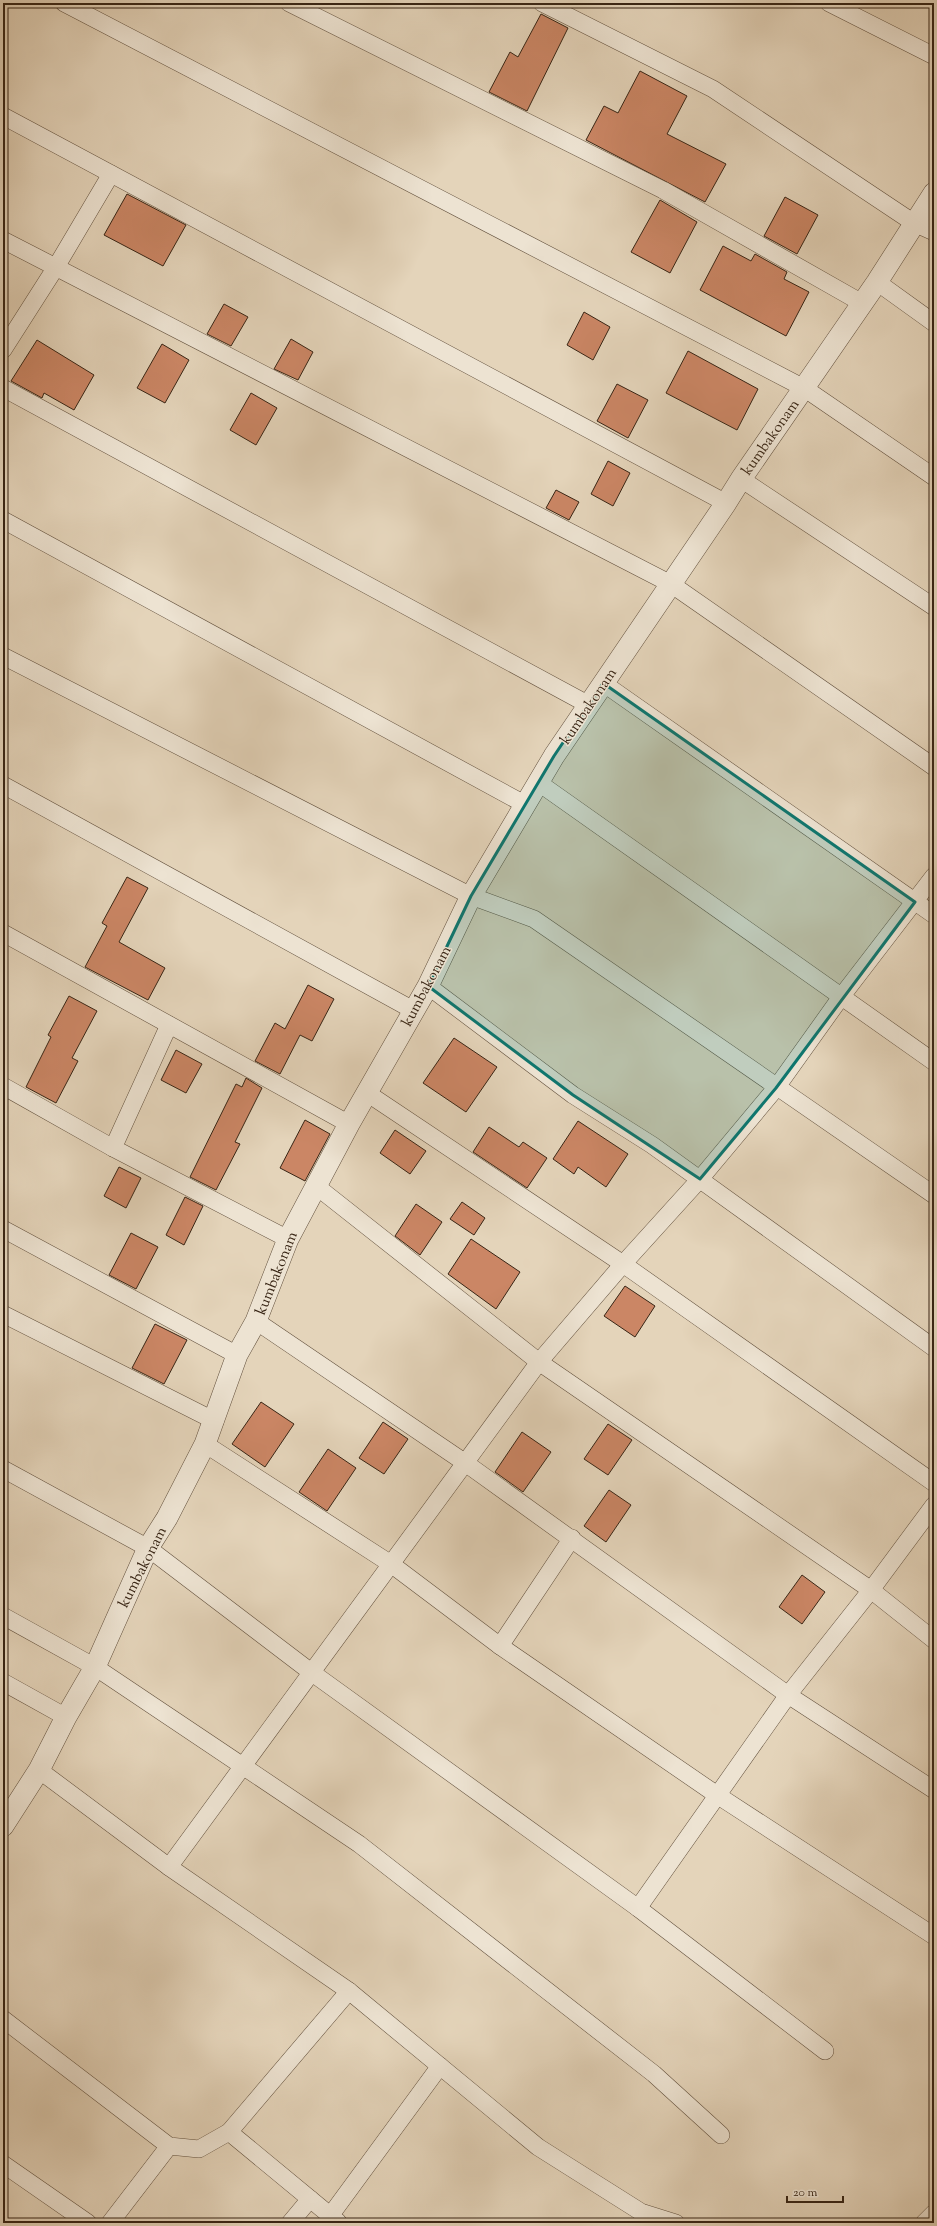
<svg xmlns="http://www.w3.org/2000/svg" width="937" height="2226" font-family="'Sorts Mill Goudy',serif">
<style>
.building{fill:#cb8665;stroke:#382515}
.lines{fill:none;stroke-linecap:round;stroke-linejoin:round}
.minor-casing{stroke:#63513e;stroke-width:18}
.tertiary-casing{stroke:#63513e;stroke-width:22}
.minor{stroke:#ede3d2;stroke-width:17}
.tertiary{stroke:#ede3d2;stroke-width:21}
.marked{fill:#0f766e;fill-opacity:0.2;stroke:#0f766e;stroke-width:3;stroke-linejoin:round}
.labels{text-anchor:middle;stroke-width:3;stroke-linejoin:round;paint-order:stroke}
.street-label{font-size:15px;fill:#382515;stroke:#ede3d2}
</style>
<rect width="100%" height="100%" fill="#e4d4ba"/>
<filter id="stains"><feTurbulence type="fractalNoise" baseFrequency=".005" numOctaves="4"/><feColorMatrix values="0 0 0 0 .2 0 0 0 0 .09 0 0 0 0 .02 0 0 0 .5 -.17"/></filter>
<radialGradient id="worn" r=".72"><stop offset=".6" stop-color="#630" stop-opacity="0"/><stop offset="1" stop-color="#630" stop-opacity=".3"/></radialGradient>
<g class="building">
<polygon points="541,14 568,28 527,111 489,92 510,52 518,57"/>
<polygon points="640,71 687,96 667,134 726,164 705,202 586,140 604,106 618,113"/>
<polygon points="127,194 186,225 163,266 104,235"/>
<polygon points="785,197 818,215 797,254 764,236"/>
<polygon points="660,200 697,222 670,273 631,252"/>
<polygon points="723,246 751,261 755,254 787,272 784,279 809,292 786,336 700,290"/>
<polygon points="224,304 248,317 231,346 207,334"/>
<polygon points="584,312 610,327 593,360 567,345"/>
<polygon points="291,339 313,352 298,380 274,369"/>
<polygon points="37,340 94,375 74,410 44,393 42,398 11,381"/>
<polygon points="162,344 189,360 165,403 137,388"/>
<polygon points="688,351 758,389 737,430 666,393"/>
<polygon points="617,384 648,400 628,438 597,421"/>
<polygon points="251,393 277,408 256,445 230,430"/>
<polygon points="608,461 630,473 613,506 591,494"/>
<polygon points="556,490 579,502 569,520 546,508"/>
<polygon points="127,877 148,888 119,942 165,968 148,1000 85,967 107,926 102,923"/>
<polygon points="308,985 334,999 312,1041 300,1035 280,1074 255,1061 275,1023 285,1029"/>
<polygon points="69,996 97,1011 72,1058 78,1061 56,1103 26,1087 51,1037 48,1035"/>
<polygon points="454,1038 497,1067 466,1112 423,1083"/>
<polygon points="176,1050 202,1064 186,1093 161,1080"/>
<polygon points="246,1078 262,1088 235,1142 240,1144 216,1190 190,1177 236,1084 242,1087"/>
<polygon points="305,1120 330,1134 305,1181 280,1168"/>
<polygon points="578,1121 628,1154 606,1187 578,1167 574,1174 553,1159"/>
<polygon points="489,1127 519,1147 523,1142 547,1158 527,1188 473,1152"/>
<polygon points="395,1130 426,1151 410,1174 380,1153"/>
<polygon points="119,1167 141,1178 126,1208 104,1196"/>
<polygon points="185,1197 203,1206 184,1245 166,1235"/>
<polygon points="462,1202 485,1218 474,1235 450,1219"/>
<polygon points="416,1204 442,1222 420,1255 395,1236"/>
<polygon points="131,1233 158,1247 136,1289 109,1275"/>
<polygon points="471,1239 520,1272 496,1309 448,1274"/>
<polygon points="625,1286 655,1306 635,1337 604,1316"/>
<polygon points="155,1324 187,1340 164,1384 132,1368"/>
<polygon points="261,1402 294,1424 265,1467 232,1444"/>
<polygon points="383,1422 408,1439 384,1474 359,1458"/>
<polygon points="608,1424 632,1440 608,1475 584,1459"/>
<polygon points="522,1432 551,1452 523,1492 495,1472"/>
<polygon points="328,1449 356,1468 327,1511 299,1492"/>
<polygon points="609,1490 631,1505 606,1542 584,1526"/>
<polygon points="802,1575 825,1592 802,1624 779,1607"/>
</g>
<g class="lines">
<g class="minor-casing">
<g id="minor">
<polyline points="64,3 804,388 934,477"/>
<polyline points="289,3 663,190 862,303"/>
<polyline points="542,3 713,89 914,223 934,232"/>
<polyline points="829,3 934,56"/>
<polyline points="3,116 726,503"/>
<polyline points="3,240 671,584 934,767"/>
<polyline points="877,282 934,323"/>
<polyline points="3,350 56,267 111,174"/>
<polyline points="3,388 589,705"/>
<polyline points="741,479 934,607"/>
<polyline points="3,520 526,805"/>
<polyline points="3,656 471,896 534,919 934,1195"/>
<polyline points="603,683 934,915"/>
<polyline points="539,783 934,1062"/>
<polyline points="3,785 413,1010"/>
<polyline points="3,933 349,1124"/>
<polyline points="428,986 573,1095 652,1145 934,1348"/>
<polyline points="3,1086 113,1148 288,1239"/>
<polyline points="367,1093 623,1264 934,1483"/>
<polyline points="113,1148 169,1025"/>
<polyline points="316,1186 539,1362 871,1590 934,1640"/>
<polyline points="3,1229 237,1355"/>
<polyline points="3,1314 215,1421"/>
<polyline points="256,1321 464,1462 788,1695 934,1790"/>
<polyline points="205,1444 391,1564 500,1646 717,1795 934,1936"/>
<polyline points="3,1469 148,1548 311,1672 638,1908 825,2051"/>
<polyline points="3,1616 95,1667 359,1844 654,2074 721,2135"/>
<polyline points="500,1646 572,1538"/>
<polyline points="3,1682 66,1717"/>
<polyline points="39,1770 169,1867 349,1991 538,2147 641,2212 676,2223"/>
<polyline points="169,1867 539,1362 623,1264 700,1179 776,1088 841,997 934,876"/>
<polyline points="638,1908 788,1695 871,1590 934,1505"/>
<polyline points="3,2019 169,2146 199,2149 229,2132 349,1991"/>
<polyline points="229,2132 338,2222"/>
<polyline points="3,2164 88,2223"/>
<polyline points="330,2216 440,2066"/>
<polyline points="110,2223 169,2146"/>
<polyline points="290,2223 310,2199"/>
<polyline points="924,2223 934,2213"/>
</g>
</g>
<g class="tertiary-casing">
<polyline id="tertiary" points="3,1826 39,1770 66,1717 95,1667 148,1548 167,1518 205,1444 237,1355 256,1321 288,1239 349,1124 428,986 471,896 554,756 726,503 741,479 877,282 934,193"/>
</g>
<use href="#minor" class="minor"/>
<use href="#tertiary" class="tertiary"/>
</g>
<path class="marked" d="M603,683L915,902L776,1088L700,1179L573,1095L428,986L471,896L554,756Z"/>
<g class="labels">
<g class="street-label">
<text transform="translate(770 437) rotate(-55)" y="5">kumbakonam</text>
<text transform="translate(588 706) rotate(-56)" y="5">kumbakonam</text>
<text transform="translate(426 986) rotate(-62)" y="5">kumbakonam</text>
<text transform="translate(276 1273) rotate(-68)" y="5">kumbakonam</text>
<text transform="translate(142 1567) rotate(-63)" y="5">kumbakonam</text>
</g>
</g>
<rect width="937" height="2226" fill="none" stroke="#e4d4ba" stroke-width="16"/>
<rect x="4" y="4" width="929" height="2218" fill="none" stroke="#382515" stroke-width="2"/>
<rect x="8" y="8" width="921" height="2210" fill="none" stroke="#382515"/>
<path d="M787 2196v6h56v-6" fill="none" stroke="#382515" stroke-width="2"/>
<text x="793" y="2196" font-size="12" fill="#382515" stroke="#ede3d2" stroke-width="3" paint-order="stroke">20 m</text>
<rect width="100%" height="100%" filter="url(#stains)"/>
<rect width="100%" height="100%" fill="url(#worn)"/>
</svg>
